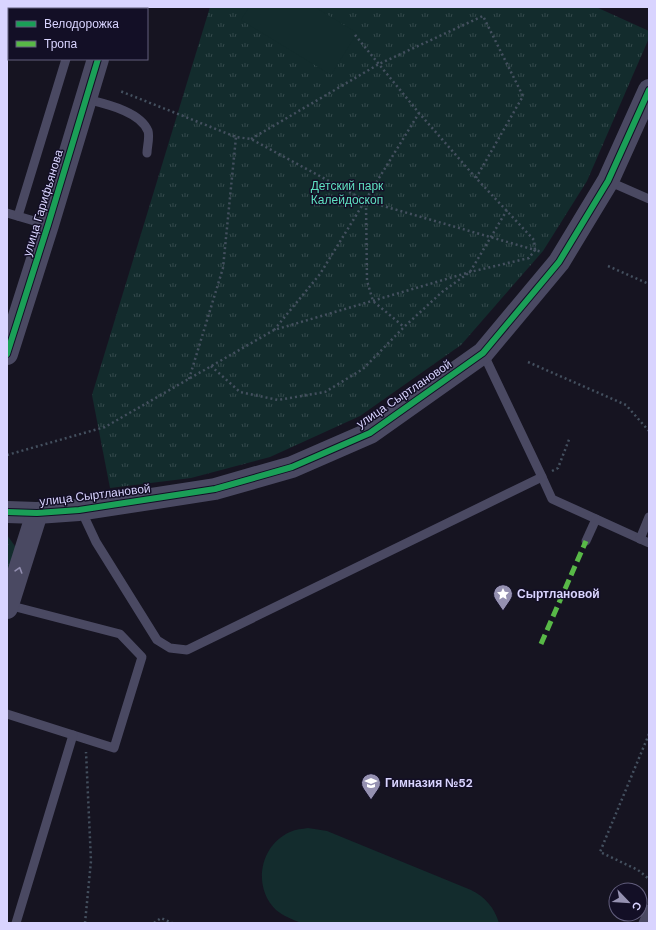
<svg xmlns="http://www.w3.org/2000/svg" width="656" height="930" font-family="'DM Sans',sans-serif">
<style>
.park{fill:url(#park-tufts)}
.garden{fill:#132c2d}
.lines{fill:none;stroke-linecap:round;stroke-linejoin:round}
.path{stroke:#44505f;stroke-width:2.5;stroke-dasharray:2 3;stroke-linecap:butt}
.service{stroke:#4a4962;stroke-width:9}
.tertiary{stroke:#4a4962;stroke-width:22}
.quiet{stroke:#58b947;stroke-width:5;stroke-dasharray:10 5;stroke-linecap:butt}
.cycleway-casing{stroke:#130f26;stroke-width:8}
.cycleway{stroke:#1a9f57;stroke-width:6}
.oneway{stroke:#928eb0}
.labels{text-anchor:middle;stroke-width:3;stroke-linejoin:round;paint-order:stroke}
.park-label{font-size:12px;fill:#5fe0c0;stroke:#130f26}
.street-label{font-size:12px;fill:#d9d4ff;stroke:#130f26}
.poi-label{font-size:12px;font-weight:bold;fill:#d9d4ff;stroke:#130f26;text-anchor:start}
</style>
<defs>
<pattern id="park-tufts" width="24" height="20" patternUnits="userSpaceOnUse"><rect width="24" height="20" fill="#132c2d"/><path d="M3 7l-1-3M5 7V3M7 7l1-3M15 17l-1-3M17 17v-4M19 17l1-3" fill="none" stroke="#354a4c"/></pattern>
</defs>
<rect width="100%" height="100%" fill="#161421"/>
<g class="park">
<polygon points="210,7 596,7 649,31 649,38 587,181 543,251 461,345 360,416 270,457 191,478 110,488 92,395"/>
<polygon points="7,535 17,549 7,583"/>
</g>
<g class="garden">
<polygon points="249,7 315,7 357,33 331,75 241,20"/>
<path d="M308,828L327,831L471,890C485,897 494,907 499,923H301C292,919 283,916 276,910C252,887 260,845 290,832C296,829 302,829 308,828Z"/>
</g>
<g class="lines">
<g class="path">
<polyline points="355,35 419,113 476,178 534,240 535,250 542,252"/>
<polyline points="251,139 379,64 483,16 523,96 476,178"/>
<polyline points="366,203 367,281 373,301 404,327"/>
<polyline points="608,266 649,284"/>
<polyline points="274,330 320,274 419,113"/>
<polyline points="528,362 626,405 649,431"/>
<polyline points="211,366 240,392 278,400 325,392 363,369 404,327 442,292 470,272 507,210"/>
<polyline points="189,379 223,268 236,137"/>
<polyline points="7,455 105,427 274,330 470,272 529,258 535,250 366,201 251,139 236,137 120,91"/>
<polyline points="552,471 558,468 570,437"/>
<polyline points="649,734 600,852 638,870 649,879"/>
<polyline points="85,923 91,861 86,752"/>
<polyline points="154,923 161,918 172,923"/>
</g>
<g class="service">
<polyline points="81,9 82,7"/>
<path d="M86,99C105,104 140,111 148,131C150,137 147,147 147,153"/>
<polyline points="608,181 649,199"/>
<polyline points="7,213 48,225"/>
<polyline points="18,216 66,59"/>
<polyline points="542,477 552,499 649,543"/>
<polyline points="81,510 96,542 157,640 170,648 187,650 542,477 483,353"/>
<polyline points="640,539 649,517"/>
<polyline points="586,541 596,519"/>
<polyline points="8,605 120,634 142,657 114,748 73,735"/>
<polyline points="7,714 73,735 16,923"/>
<polyline points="643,923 649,909"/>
</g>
<g class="tertiary">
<polyline points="113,9 114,7"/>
<polyline points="7,354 48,225 98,59"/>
<polyline points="7,512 37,513 79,510 215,489 292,467 370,433 483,353 559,262 608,181 649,90"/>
<polyline points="7,608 37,513"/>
</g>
<polyline class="quiet" points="541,644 586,541"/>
<g class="cycleway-casing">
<g id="cycleway">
<polyline points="7,354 48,225 98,59"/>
<polyline points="7,512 37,513 79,510 215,489 292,467 370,433 483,353 559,262 608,181 649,90"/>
</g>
</g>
<use href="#cycleway" class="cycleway"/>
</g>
<defs><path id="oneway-chevron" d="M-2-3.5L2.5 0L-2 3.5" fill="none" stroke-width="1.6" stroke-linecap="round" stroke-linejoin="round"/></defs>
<use class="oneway" href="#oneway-chevron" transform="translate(19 570) rotate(-73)"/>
<defs>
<g id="sight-pin" transform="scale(1)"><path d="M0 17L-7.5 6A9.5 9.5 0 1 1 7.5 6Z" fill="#9591b1" stroke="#130f26"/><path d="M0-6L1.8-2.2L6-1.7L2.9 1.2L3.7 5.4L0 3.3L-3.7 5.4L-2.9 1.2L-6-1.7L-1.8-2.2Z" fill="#fff"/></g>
<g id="school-pin" transform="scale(1)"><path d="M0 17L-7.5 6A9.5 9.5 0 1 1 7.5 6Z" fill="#9591b1" stroke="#130f26"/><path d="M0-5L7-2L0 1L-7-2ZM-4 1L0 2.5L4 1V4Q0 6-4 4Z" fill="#fff"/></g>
</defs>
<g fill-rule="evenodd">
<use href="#sight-pin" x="503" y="594"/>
<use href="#school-pin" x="371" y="783"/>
</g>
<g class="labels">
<g class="park-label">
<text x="347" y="190">Детский парк<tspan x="347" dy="14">Калейдоскоп</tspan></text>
</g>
<g class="street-label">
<text transform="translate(43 203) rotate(-73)" y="4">улица Гарифьянова</text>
<text transform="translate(404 394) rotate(-34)" y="4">улица Сыртлановой</text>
<text transform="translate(95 495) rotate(-7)" y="4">улица Сыртлановой</text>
</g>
<g class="poi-label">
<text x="517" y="598">Сыртлановой</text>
<text x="385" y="787">Гимназия №52</text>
</g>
</g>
<rect width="656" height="930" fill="none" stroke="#d9d4ff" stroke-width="16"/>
<rect x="8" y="8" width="140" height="52" fill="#130f26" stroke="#625e7d"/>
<rect x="16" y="21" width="20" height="6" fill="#1a9f57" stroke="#625e7d"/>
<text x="44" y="28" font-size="12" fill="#d9d4ff">Велодорожка</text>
<rect x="16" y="41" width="20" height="6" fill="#58b947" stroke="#625e7d"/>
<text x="44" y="48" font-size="12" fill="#d9d4ff">Тропа</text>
<g transform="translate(628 902) rotate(115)"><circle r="19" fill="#130f26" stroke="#625e7d"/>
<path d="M0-3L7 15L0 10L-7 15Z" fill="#9591b1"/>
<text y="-6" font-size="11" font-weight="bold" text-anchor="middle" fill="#d9d4ff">С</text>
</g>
</svg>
